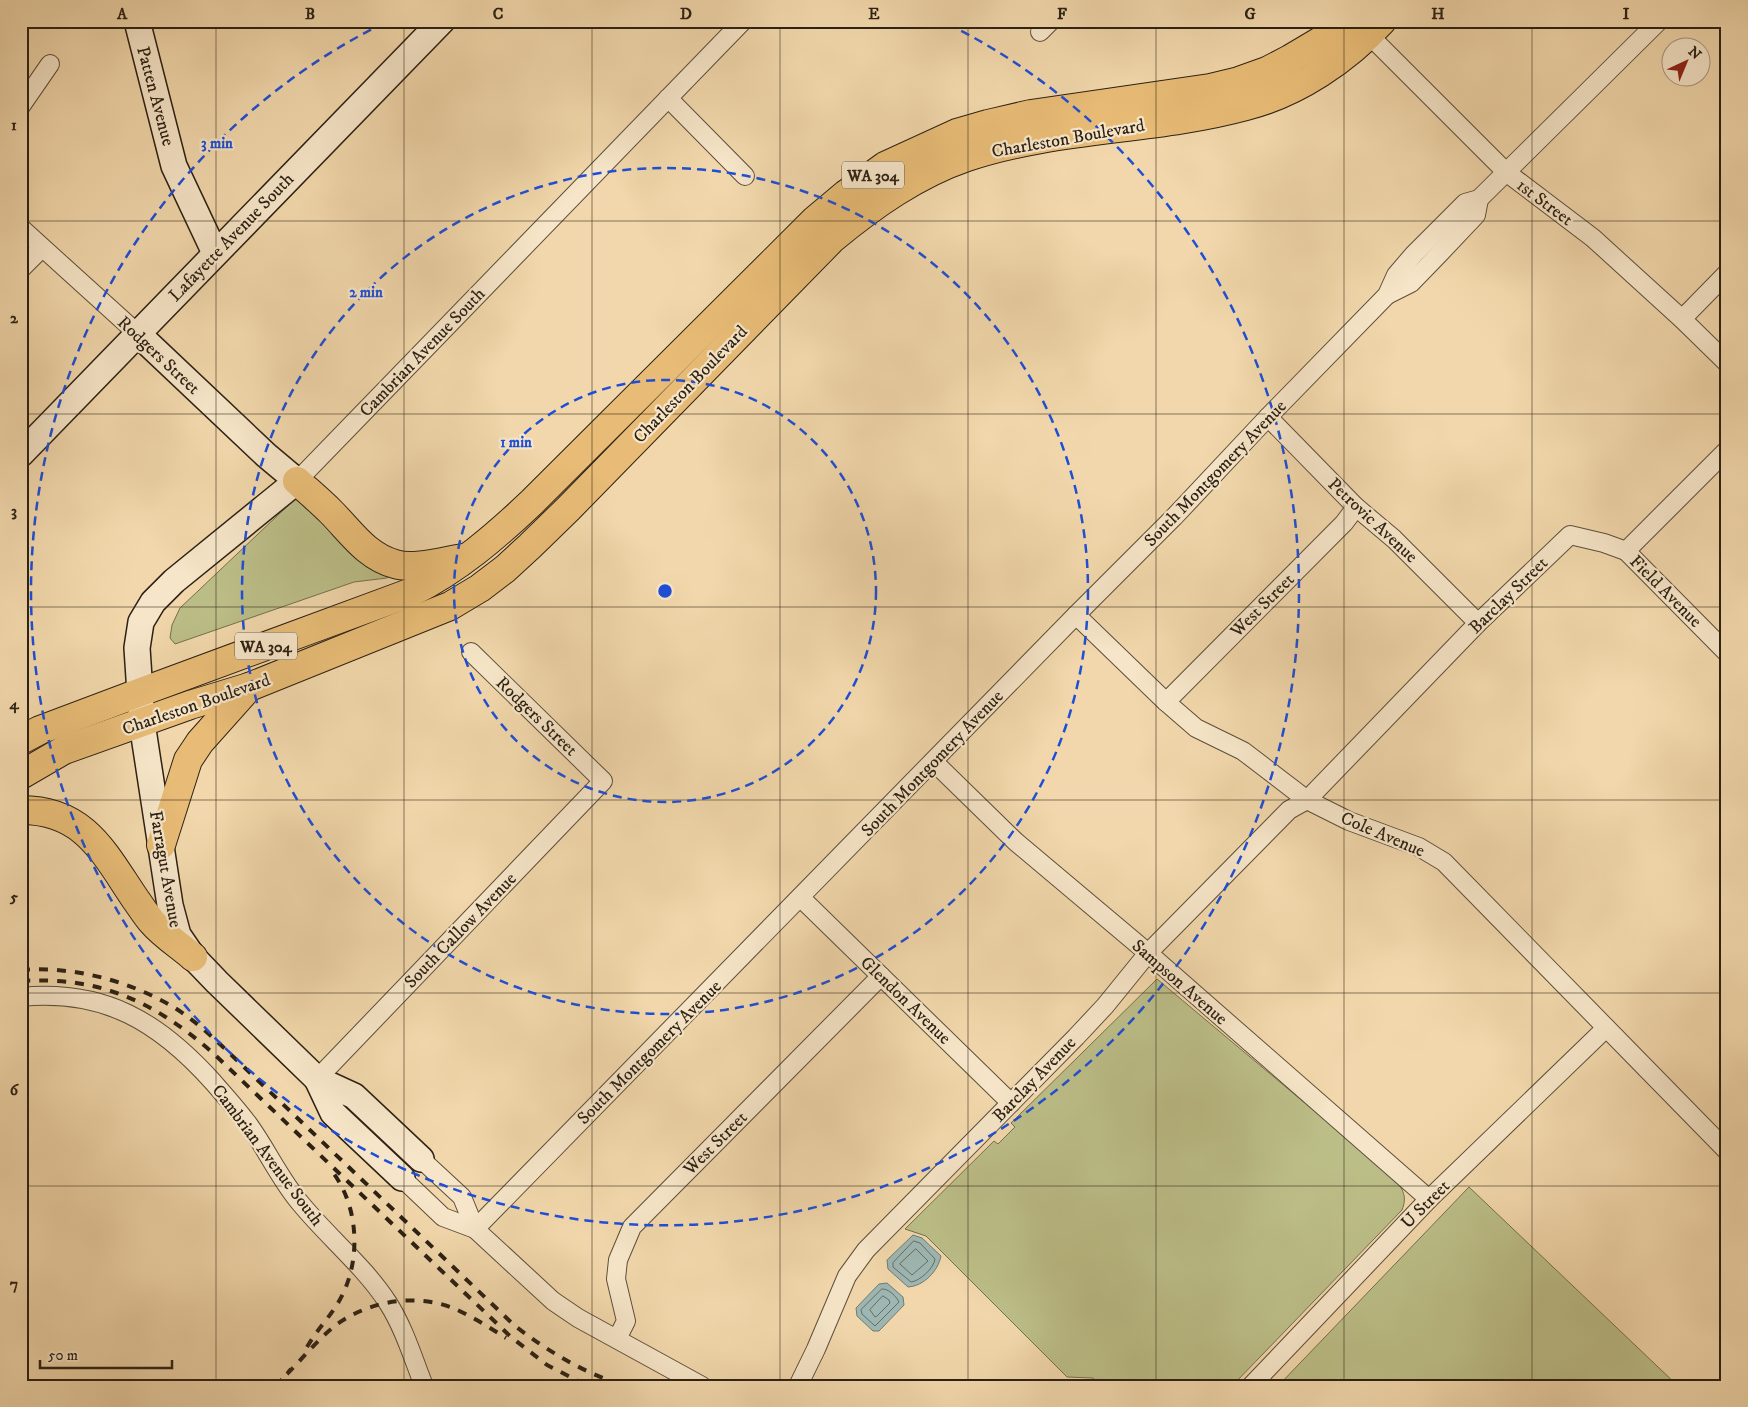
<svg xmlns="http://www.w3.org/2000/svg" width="1748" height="1407" font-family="'IM FELL DW Pica',serif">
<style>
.green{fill:#bcbe88;stroke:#74704e}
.water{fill:#9eb7b3;stroke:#707b73}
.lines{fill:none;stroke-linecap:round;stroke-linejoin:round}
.shore{stroke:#656c64;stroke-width:1}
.street-casing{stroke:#5d4e3a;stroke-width:20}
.secondary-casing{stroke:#2c2114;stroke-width:28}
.highway-casing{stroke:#2c2114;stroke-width:30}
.street{stroke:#f6e5c8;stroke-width:18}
.secondary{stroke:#f6e5c8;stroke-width:25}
.highway{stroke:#e8bc76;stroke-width:28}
.rail{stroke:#2c2114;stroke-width:4;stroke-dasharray:9 9;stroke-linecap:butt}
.grid{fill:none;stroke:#2c2114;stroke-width:1;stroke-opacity:0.55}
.ring{fill:none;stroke:#1d4ed8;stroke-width:2.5;stroke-dasharray:9 6}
.labels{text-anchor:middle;stroke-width:4.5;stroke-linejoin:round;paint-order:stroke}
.shield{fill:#f6e5c8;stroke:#695c4a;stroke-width:1}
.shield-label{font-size:16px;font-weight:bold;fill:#2c2114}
.street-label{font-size:18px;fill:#2c2114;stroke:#f6e5c8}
.centre{fill:#1d4ed8;stroke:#f6e5c8;stroke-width:2.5}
.ring-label{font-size:15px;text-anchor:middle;font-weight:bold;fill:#1d4ed8;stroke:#f6e5c8;stroke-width:4.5;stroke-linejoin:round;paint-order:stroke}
.neatline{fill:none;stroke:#2c2114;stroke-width:2}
.grid-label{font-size:16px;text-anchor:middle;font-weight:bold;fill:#2c2114}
</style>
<rect width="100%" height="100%" fill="#f1d7ab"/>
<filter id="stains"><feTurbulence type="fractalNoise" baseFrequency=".004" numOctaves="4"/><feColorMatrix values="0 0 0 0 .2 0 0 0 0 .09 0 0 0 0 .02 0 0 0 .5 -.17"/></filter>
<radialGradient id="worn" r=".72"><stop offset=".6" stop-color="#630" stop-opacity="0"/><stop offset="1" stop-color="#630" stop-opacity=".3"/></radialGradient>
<g class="green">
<polygon points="295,499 304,501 391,575 387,578 354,582 175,644 170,638 172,625 180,608"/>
<path d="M1157,979L1392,1176C1402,1188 1408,1195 1402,1210L1232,1386H1101L1093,1378L1067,1377L926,1236L905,1229L994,1141L998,1144L1015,1127L1011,1123Z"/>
<polygon points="1469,1187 1678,1386 1278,1386"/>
</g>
<g class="water">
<path d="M913,1235L922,1238L941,1256C938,1271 924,1286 908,1287L888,1269L887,1260Z"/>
<polygon points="887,1283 903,1297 904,1305 879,1331 873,1331 857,1316 856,1308 879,1284"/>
</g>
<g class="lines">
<g class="shore">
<path d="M914,1241L920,1243L935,1259C934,1268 920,1281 911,1282L893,1267V1263Z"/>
<polygon points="916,1249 928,1261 912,1275 900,1264"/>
<path d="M882,1289C888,1288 897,1297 899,1302L875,1326L862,1314L861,1310Z"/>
<polygon points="883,1296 889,1300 890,1303 877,1316 875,1317 870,1310"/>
</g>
<g class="street-casing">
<g id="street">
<polyline points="1040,32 1051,21"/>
<polyline points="1369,35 1506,172 1593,238 1682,319 1727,363"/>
<polyline points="668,98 745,176"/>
<polyline points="21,106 50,64"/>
<polyline points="21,228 138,334"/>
<polyline points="21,269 42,248"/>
<polyline points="1387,295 1411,283 1441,252 1476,215 1479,199"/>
<polyline points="1682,319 1727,273"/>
<polyline points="1268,417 1356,507 1394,539 1478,623"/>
<polyline points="297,481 743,21"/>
<polyline points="1626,551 1727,653"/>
<polyline points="1076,615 1166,702 1196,728 1243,751 1307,800 1349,821 1419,847 1444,862 1727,1151"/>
<polyline points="1166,702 1344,523 1356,507"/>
<polyline points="934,762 1016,842 1148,953 1429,1199"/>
<polyline points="801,898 1011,1103"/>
<path d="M21,997C105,989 159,1022 213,1082C225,1096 238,1110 249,1125C267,1150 281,1181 301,1204C328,1237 365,1267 388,1303C404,1328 413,1358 424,1386"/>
<polyline points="317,1079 603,781 471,652"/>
<polyline points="421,1159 462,1197 475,1229"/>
<polyline points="402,1178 443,1217 475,1229 553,1301 578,1318 702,1386"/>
<polyline points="475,1229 1076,615 1174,517 1268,417 1387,295 1396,275 1414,254 1465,203 1479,199 1659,21"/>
<polyline points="617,1339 626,1321 616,1279 618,1260 632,1227 881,976"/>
<polyline points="798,1386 816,1349 847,1276 866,1250 1076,1037 1105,1006 1148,953 1289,810 1307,800 1478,623 1570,535 1604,543 1626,551 1727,450"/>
<polyline points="1251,1386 1429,1199 1606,1028"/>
</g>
</g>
<g class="secondary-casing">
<g id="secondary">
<polyline points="137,21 174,166 215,253"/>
<polyline points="138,334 266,455 297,481 174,581 153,602 141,622 137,648 142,723 170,905 178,935 193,957 217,982 317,1079 354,1096 421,1159"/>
<polyline points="21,454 442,21"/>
<polyline points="317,1079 333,1113 402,1178"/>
</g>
</g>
<g class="highway-casing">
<g id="highway">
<path d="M297,481C308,491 320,501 331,512C351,532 366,556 395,564C413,570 444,561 463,558"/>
<path d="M21,740L40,730L141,692L412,592C458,569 495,537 532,502L815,220L846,194L885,166L957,133L988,124L1031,114L1210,88L1239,81L1267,71L1290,59L1322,40L1344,21"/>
<path d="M21,775L64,750L190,705L249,687L450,606L480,588L505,569L530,546L568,509L832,239C873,205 917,174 967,157C1057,127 1154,131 1246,106C1297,93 1346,60 1382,21"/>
<path d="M21,810C85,810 104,853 136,900C141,907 146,915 152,922C163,935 179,945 193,957"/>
<polyline points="161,845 188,760 200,742 249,687"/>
</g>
</g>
<use href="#street" class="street"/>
<use href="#secondary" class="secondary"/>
<use href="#highway" class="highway"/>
<g class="rail">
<path d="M21,970C72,966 126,980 170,1005C189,1016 206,1031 222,1046L515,1326C549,1352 584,1373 625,1386"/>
<path d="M21,981C100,976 155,1002 213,1053L511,1337L547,1365L588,1386"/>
<path d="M307,1347C316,1331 329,1318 338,1303C361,1265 360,1210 334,1174"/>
<path d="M287,1374C303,1358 318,1339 336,1325C369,1301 414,1293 453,1308C471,1316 489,1327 506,1338"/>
<polyline points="276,1386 291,1369"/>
</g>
</g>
<path class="grid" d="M216,21V1386M404,21V1386M592,21V1386M780,21V1386M968,21V1386M1156,21V1386M1344,21V1386M1532,21V1386M21,221H1727M21,414H1727M21,607H1727M21,800H1727M21,993H1727M21,1186H1727"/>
<g class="ring">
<circle cx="665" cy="591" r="211"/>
<circle cx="665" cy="591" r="423"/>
<path d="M948 24A634 634 0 1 1 382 24"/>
</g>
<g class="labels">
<g class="shield">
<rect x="842" y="161.5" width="62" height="27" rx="4"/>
<rect x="235" y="632.5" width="62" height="27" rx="4"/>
</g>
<g class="shield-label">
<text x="873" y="181">WA 304</text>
<text x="266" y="652">WA 304</text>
</g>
<g class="street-label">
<text transform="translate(156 96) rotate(75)" y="6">Patten Avenue</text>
<text transform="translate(1068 138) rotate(-10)" y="6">Charleston Boulevard</text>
<text transform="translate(1545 202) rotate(37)" y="6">1st Street</text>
<text transform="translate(231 237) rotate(-46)" y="6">Lafayette Avenue South</text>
<text transform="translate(422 352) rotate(-46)" y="6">Cambrian Avenue South</text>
<text transform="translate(159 355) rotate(43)" y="6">Rodgers Street</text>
<text transform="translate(690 384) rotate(-46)" y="6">Charleston Boulevard</text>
<text transform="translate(1215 473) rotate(-46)" y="6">South Montgomery Avenue</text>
<text transform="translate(1373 520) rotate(43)" y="6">Petrovic Avenue</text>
<text transform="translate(1666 591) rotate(45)" y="6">Field Avenue</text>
<text transform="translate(1508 595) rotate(-44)" y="6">Barclay Street</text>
<text transform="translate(1262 605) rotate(-45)" y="6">West Street</text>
<text transform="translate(196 704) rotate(-19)" y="6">Charleston Boulevard</text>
<text transform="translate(537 716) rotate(44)" y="6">Rodgers Street</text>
<text transform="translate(932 763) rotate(-46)" y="6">South Montgomery Avenue</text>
<text transform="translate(1383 834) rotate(23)" y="6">Cole Avenue</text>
<text transform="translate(166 869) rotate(80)" y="6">Farragut Avenue</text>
<text transform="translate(460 930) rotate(-46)" y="6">South Callow Avenue</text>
<text transform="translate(1180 982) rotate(41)" y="6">Sampson Avenue</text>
<text transform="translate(906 1000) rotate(44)" y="6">Glendon Avenue</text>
<text transform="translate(649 1052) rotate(-45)" y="6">South Montgomery Avenue</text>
<text transform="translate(1034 1079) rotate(-46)" y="6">Barclay Avenue</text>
<text transform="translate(715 1143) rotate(-45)" y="6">West Street</text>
<text transform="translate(268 1155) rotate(53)" y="6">Cambrian Avenue South</text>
<text transform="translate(1425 1204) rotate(-45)" y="6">U Street</text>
</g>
</g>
<circle cx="665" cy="591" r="8" class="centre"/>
<g class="ring-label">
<text x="217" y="148">3 min</text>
<text x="366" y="297">2 min</text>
<text x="516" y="447">1 min</text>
</g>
<rect width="1748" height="1407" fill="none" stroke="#f1d7ab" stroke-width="55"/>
<g transform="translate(1686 62) rotate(44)"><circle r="24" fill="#f6e5c8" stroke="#a59780"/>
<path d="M0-4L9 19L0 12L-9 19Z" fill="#8f2418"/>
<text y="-8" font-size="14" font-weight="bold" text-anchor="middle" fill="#2c2114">N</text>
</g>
<path d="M40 1360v8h132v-8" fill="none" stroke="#2c2114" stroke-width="2.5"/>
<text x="48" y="1360" font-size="15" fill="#2c2114" stroke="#f6e5c8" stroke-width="4" paint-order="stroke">50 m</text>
<rect x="28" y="28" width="1692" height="1352" class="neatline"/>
<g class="grid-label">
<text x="122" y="19">A</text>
<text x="310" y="19">B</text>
<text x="498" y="19">C</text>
<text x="686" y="19">D</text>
<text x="874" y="19">E</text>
<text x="1062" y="19">F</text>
<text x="1250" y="19">G</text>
<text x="1438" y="19">H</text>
<text x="1626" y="19">I</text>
<text x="14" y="130">1</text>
<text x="14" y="323">2</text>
<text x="14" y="516">3</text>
<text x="14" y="709">4</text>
<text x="14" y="902">5</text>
<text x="14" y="1095">6</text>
<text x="14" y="1289">7</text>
</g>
<rect width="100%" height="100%" filter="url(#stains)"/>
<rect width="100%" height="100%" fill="url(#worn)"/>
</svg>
